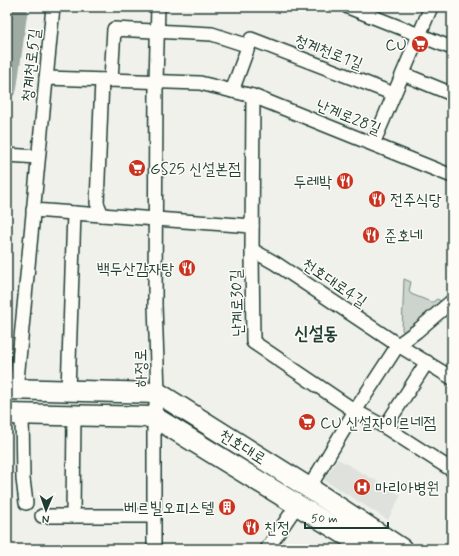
<svg xmlns="http://www.w3.org/2000/svg" width="459" height="556" font-family="Mynerve,'Poor Story',sans-serif">
<style>
.built{fill:#dfe2dc}
.green{fill:#cdd3cd;stroke:#768880}
.lines{fill:none;stroke-linecap:round;stroke-linejoin:round}
.river{stroke:#9faca4;stroke-width:20}
.minor-casing{stroke:#1f3d34;stroke-width:16}
.primary-casing{stroke:#1f3d34;stroke-width:23}
.minor{stroke:#fdfcf7;stroke-width:13}
.primary{stroke:#fdfcf7;stroke-width:20}
.labels{text-anchor:middle;stroke-width:3;stroke-linejoin:round;paint-order:stroke}
.poi-label{font-size:16px;fill:#1f3d34;stroke:#fdfcf7;text-anchor:start}
.street-label{font-size:16px;fill:#1f3d34;stroke:#fdfcf7}
.quarter-label{font-size:18px;font-weight:bold;fill:#1f3d34;stroke:#fdfcf7}
</style>
<rect width="100%" height="100%" fill="#f0f1eb"/>
<filter id="ink" filterUnits="userSpaceOnUse"><feTurbulence type="fractalNoise" baseFrequency=".025" numOctaves="2"/><feDisplacementMap in="SourceGraphic" scale="8" xChannelSelector="R" yChannelSelector="G"/><feConvolveMatrix kernelMatrix="1 2 1 2 8 2 1 2 1" color-interpolation-filters="sRGB"/></filter>
<g filter="url(#ink)">
<polygon class="built" points="338,459 401,495 388,520 324,480"/>
<polygon class="green" points="404,279 411,282 409,291 411,294 431,302 433,302 437,299 441,301 407,335 402,330"/>
<g class="lines">
<polyline class="river" points="7,88 18,7"/>
<g class="minor-casing">
<g id="minor">
<polyline points="348,7 452,48"/>
<polyline points="403,74 452,94"/>
<polyline points="46,78 200,83 253,96 452,176"/>
<polyline points="111,80 114,29 212,34 249,46"/>
<polyline points="232,91 251,39 394,94"/>
<polyline points="253,96 252,250 253,342 355,411 385,427 452,470"/>
<polyline points="373,144 431,7"/>
<polyline points="7,155 38,157"/>
<polyline points="33,210 252,226"/>
<polyline points="102,215 97,203 102,80"/>
<polyline points="252,250 275,263 398,345 452,378"/>
<polyline points="16,390 53,7"/>
<polyline points="68,391 74,213"/>
<polyline points="22,414 23,479 26,503"/>
<polyline points="385,427 427,362"/>
<polyline points="309,488 355,411 398,345 417,331 452,301"/>
<polyline points="42,516 154,516"/>
<polyline points="73,516 74,415"/>
<polyline points="154,549 154,417 158,393 155,305 156,82 158,7"/>
<polyline points="267,549 297,505"/>
</g>
</g>
<g class="primary-casing">
<g id="primary">
<polyline points="7,389 158,393 309,488 402,549"/>
<polyline points="7,414 154,417 369,549"/>
</g>
</g>
<use href="#minor" class="minor"/>
<use href="#primary" class="primary"/>
</g>
</g>
<defs>
<g id="supermarket-disc" transform="scale(0.9)"><circle r="9.5" fill="#c8321e" stroke="#fdfcf7"/><path d="M-6-5.5h2.5l.6 2H6L4.5 2H-2.5L-4.4-4H-6ZM-1.5 3.2a1.3 1.3 0 1 0 .1 0ZM3 3.2a1.3 1.3 0 1 0 .1 0Z" fill="#fff"/></g>
<g id="restaurant-disc" transform="scale(0.9)"><circle r="9.5" fill="#c8321e" stroke="#fdfcf7"/><path d="M-5-6h1v4h1v-4h1v4h1v-4h1v5L-1.5 .5V6h-2V.5L-5-1ZM5-6V6H3V1.5H1.5Q1.5-4 5-6Z" fill="#fff"/></g>
<g id="hospital-disc" transform="scale(0.9)"><circle r="9.5" fill="#c8321e" stroke="#fdfcf7"/><path d="M-5-5h3v3.5h4V-5h3V5h-3V1.5h-4V5h-3Z" fill="#fff"/></g>
<g id="building-disc" transform="scale(0.9)"><circle r="9.5" fill="#c8321e" stroke="#fdfcf7"/><path d="M-4-6H4V6H1V3H-1V6H-4ZM-2.5-4.3h1.7v1.8h-1.7ZM.8-4.3h1.7v1.8H.8ZM-2.5-1h1.7V.8h-1.7ZM.8-1h1.7V.8H.8Z" fill="#fff"/></g>
</defs>
<g fill-rule="evenodd">
<use href="#supermarket-disc" x="420" y="44"/>
<use href="#supermarket-disc" x="137" y="168"/>
<use href="#restaurant-disc" x="345" y="181"/>
<use href="#restaurant-disc" x="377" y="199"/>
<use href="#restaurant-disc" x="371" y="235"/>
<use href="#restaurant-disc" x="187" y="268"/>
<use href="#supermarket-disc" x="307" y="422"/>
<use href="#hospital-disc" x="362" y="487"/>
<use href="#building-disc" x="227" y="507"/>
<use href="#restaurant-disc" x="251" y="527"/>
</g>
<g class="labels">
<g class="poi-label">
<text x="407" y="50" text-anchor="end">CU</text>
<text x="150" y="174">GS25 신설본점</text>
<text x="332" y="187" text-anchor="end">두레박</text>
<text x="390" y="205">전주식당</text>
<text x="384" y="241">준호네</text>
<text x="174" y="274" text-anchor="end">백두산감자탕</text>
<text x="320" y="428">CU 신설자이르네점</text>
<text x="375" y="493">마리아병원</text>
<text x="214" y="513" text-anchor="end">베르빌오피스텔</text>
<text x="264" y="533">친정</text>
</g>
<g class="street-label">
<text transform="translate(329 51) rotate(21)" y="6">청계천로1길</text>
<text transform="translate(30 65) rotate(-84)" y="6">청계천로5길</text>
<text transform="translate(349 116) rotate(22)" y="6">난계로28길</text>
<text transform="translate(335 282) rotate(34)" y="6">천호대로4길</text>
<text transform="translate(236 303) rotate(-92)" y="6">난계로30길</text>
<text transform="translate(140 368) rotate(-91)" y="6">하정로</text>
<text transform="translate(243 446) rotate(32)" y="6">천호대로</text>
</g>
<g class="quarter-label">
<text x="316" y="339">신설동</text>
</g>
</g>
<rect width="459" height="556" fill="none" stroke="#fdfcf7" stroke-width="24"/>
<rect x="12" y="12" width="435" height="532" fill="none" stroke="#1f3d34" stroke-width="1.5" filter="url(#ink)"/>
<g transform="translate(46 510) rotate(182)" stroke="#fdfcf7" stroke-width="3" paint-order="stroke">
<path d="M0-3L7 15L0 10L-7 15Z" fill="#1f3d34"/>
<text y="-6" font-size="11" font-weight="bold" text-anchor="middle" fill="#1f3d34">N</text>
</g>
<path d="M305 522v6h83v-6" fill="none" stroke="#1f3d34" stroke-width="2"/>
<text x="311" y="522" font-size="12" fill="#1f3d34" stroke="#fdfcf7" stroke-width="3" paint-order="stroke">50 m</text>
</svg>
